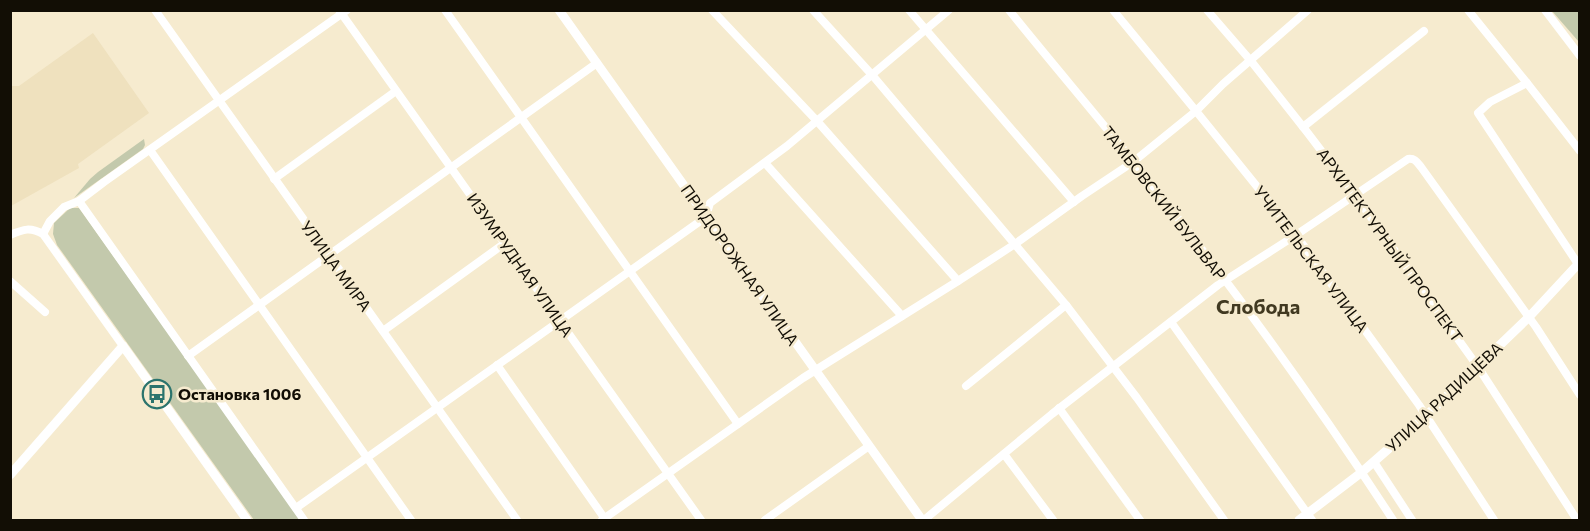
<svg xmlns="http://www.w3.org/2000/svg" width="1590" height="531" font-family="Commissioner,sans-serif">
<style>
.built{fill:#efe1be}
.green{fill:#c3c9ac}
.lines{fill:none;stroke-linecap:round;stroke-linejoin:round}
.minor{stroke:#fff;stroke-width:8}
.tertiary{stroke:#fff;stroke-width:9}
.labels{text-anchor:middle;stroke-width:5;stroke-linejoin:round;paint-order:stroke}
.street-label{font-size:16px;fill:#120e05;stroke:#f6ebcf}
.poi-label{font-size:16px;font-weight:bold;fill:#120e05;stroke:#f6ebcf;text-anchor:start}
.quarter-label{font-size:20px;font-weight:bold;fill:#413921;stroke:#f6ebcf}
</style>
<rect width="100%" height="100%" fill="#f6ebcf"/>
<polygon class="built" points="93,33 149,113 78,164 79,168 11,206 11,86 19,86"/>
<g class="green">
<polygon points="1578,10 1580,12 1579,42 1552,11"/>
<polygon points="144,139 145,145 143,149 74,198 90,179 98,172"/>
<polygon points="70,208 79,208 302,520 254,520 57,245 53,234 54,223"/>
</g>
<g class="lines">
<g class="minor">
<polyline points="155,10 517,520"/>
<polyline points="339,10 701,520"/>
<polyline points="445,10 738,424"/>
<polyline points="712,10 817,121 958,281"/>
<polyline points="813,10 873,76 1066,305"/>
<polyline points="909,10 1074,202"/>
<path d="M1009,10C1050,61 1092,110 1133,161C1225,276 1313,397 1393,520"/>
<polyline points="1113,10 1196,111 1296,235 1419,405 1494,520"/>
<polyline points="1207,10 1251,61 1307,132 1355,195 1478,367 1577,520"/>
<polyline points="1468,10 1527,83 1580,151"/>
<polyline points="1545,10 1580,56"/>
<polyline points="1527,83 1490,102 1478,113 1578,264"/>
<polyline points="1303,127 1424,31"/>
<polyline points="150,150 411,520"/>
<polyline points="765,163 902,316"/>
<polyline points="274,179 396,91"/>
<polyline points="79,201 304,520"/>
<polyline points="43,234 50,221 64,207 79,201 104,182 347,10"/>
<path d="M10,235C24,229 30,227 43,234L123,346"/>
<polyline points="10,281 45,312"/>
<polyline points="1171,322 1312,520"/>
<polyline points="383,331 505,243"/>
<polyline points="188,356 597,63"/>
<polyline points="497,365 605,519"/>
<polyline points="966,386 1066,305 1137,398 1224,520"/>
<polyline points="1059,408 1140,520"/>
<polyline points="1004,454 1053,520"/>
<polyline points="1374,462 1412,520"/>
<polyline points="296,508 706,217 710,203 787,146 949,10"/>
<polyline points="602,520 803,378 958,281 1015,244 1082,196 1133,162 1196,111 1223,84 1308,10"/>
<polyline points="765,520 869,446"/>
<path d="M924,520L1052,414L1218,285L1296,235L1408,159C1415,158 1417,162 1421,167L1536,327L1580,395"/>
</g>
<g class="tertiary">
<polyline points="559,10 922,520"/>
<polyline points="10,475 123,346 247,520"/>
<polyline points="1299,520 1362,472 1426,416 1529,317 1580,262"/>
</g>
</g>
<defs>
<g id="bus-ring" transform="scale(1.5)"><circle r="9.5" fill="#f6ebcf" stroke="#2c746d" stroke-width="1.5"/><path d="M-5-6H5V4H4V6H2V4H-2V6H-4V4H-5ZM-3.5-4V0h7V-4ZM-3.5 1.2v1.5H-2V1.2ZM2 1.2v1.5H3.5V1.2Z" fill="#2c746d"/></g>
</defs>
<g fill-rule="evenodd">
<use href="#bus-ring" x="157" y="394"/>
</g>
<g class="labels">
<g class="street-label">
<text transform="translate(1164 203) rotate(52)" y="6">ТАМБОВСКИЙ БУЛЬВАР</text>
<text transform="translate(1390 245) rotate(54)" y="6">АРХИТЕКТУРНЫЙ ПРОСПЕКТ</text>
<text transform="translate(1311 259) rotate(53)" y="6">УЧИТЕЛЬСКАЯ УЛИЦА</text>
<text transform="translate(520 265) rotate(55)" y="6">ИЗУМРУДНАЯ УЛИЦА</text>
<text transform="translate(740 265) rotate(55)" y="6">ПРИДОРОЖНАЯ УЛИЦА</text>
<text transform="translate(336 266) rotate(54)" y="6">УЛИЦА МИРА</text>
<text transform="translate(1444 397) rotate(-43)" y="6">УЛИЦА РАДИЩЕВА</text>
</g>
<g class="poi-label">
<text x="178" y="400">Остановка 1006</text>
</g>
<g class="quarter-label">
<text x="1258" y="314">Слобода</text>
</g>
</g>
<rect width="1590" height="531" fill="none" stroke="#120e05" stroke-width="24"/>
</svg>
